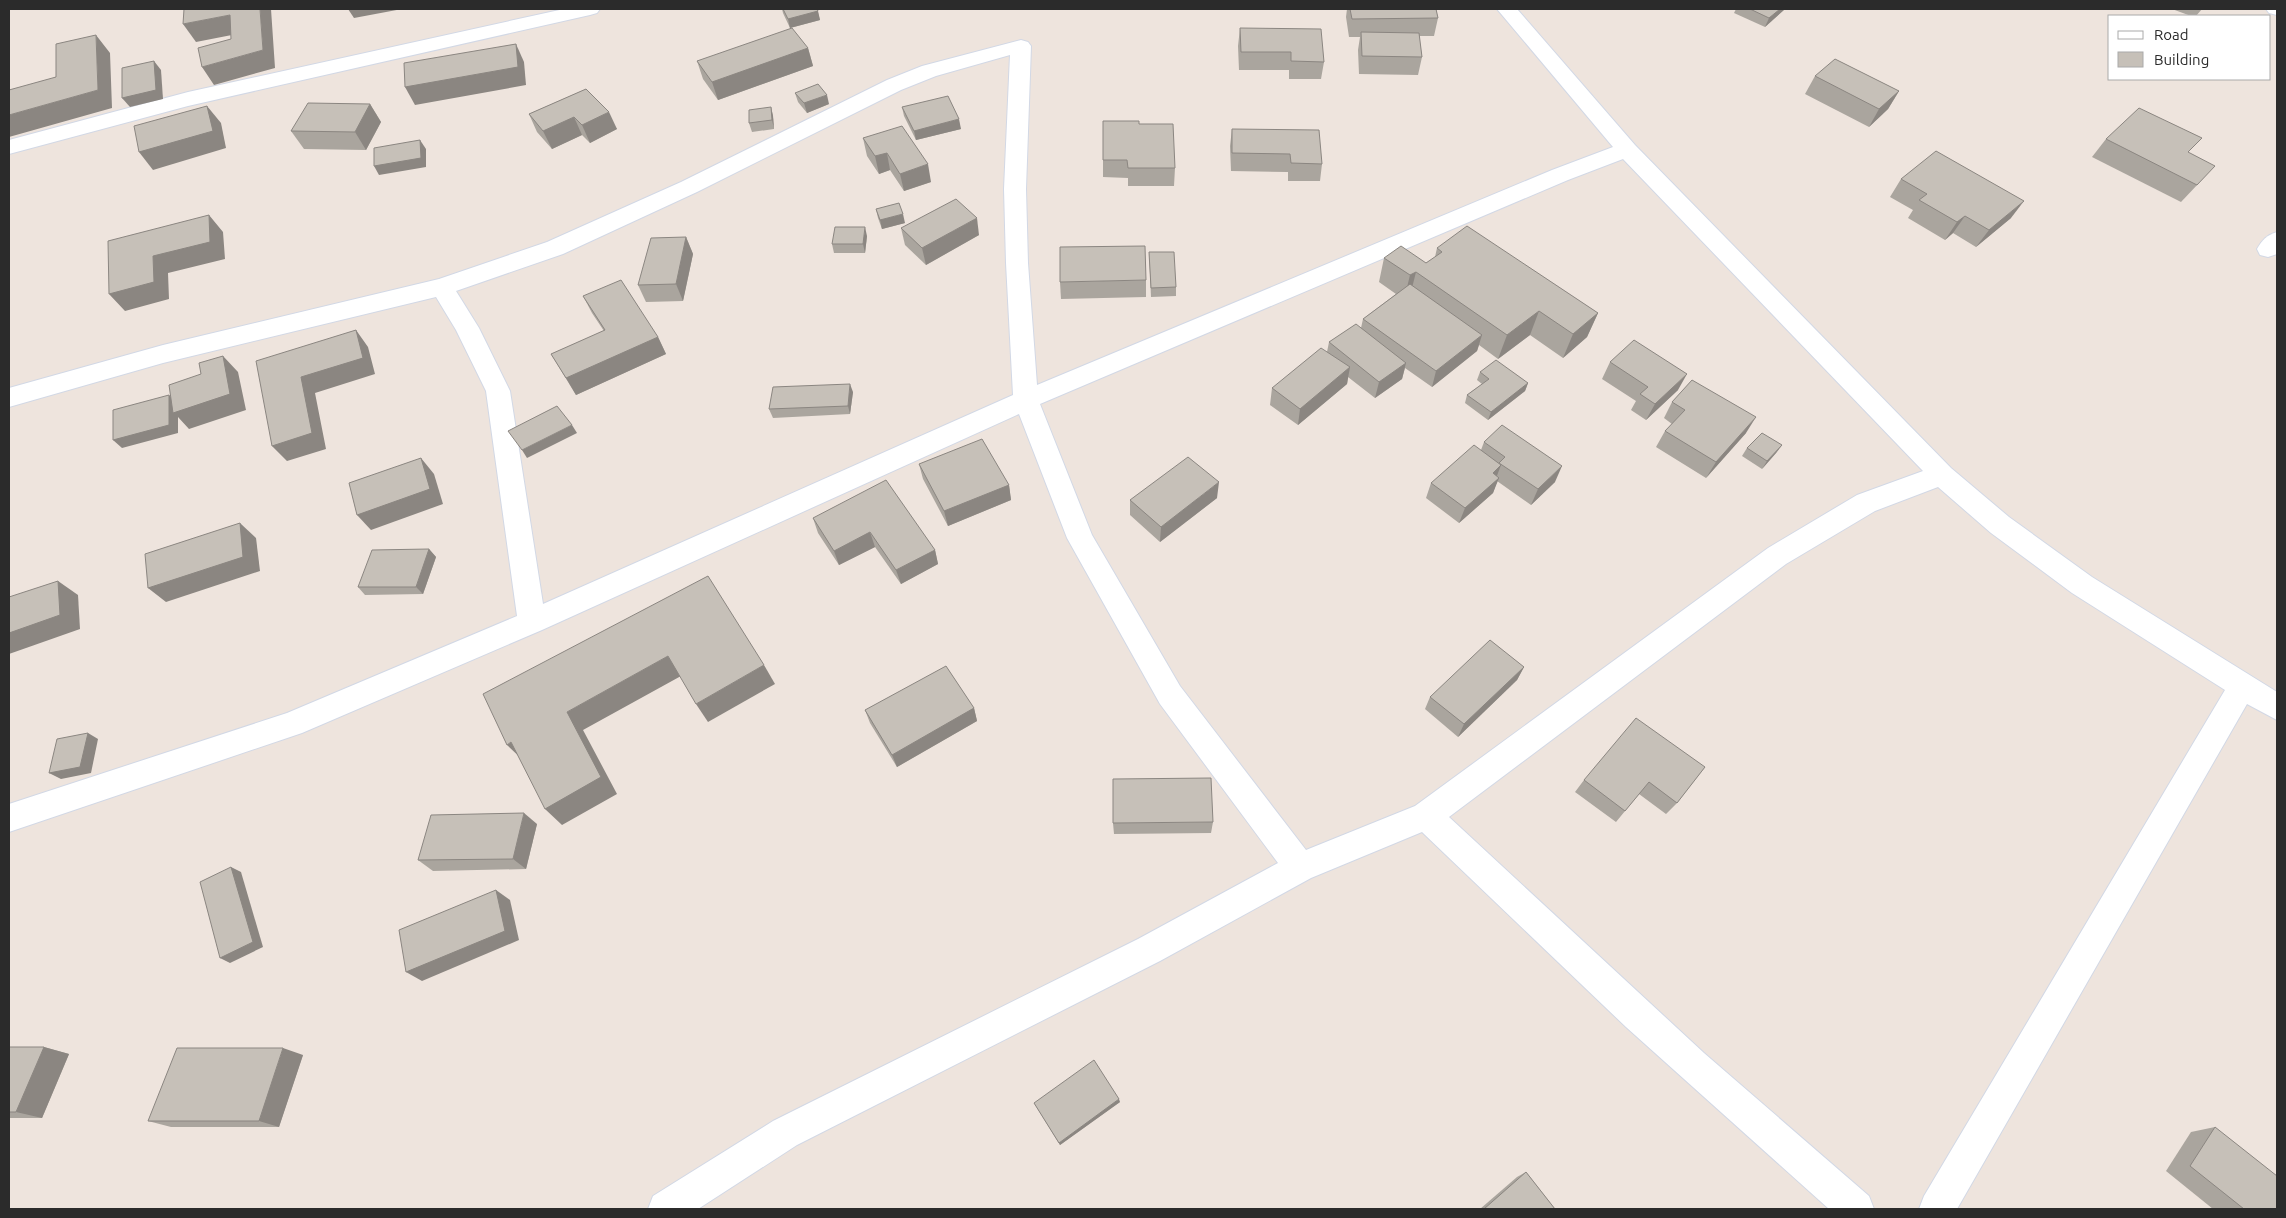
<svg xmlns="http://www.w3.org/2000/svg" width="2286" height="1218" font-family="Ubuntu,sans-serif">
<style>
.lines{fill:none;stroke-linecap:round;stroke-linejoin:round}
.street-casing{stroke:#d2d8e5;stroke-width:2}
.street{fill:#fff;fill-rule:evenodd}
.wall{fill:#aaa59e}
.shaded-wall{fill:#8b8681}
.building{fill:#c6c0b8;stroke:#8b8681}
</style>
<rect width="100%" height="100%" fill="#eee4dd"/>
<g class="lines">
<g class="street-casing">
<g id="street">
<polygon points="564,9 600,9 597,13 590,15 188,106 9,154 9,140 188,92"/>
<path d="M1497,9H1517L1635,145L1951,468L2009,517L2092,577L2277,692V720L2247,704L1957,1209H1919L1924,1196L2225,690L2072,593L1991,533L1938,487L1875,511L1786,564L1449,817L1704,1053L1869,1196L1874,1209H1829L1626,1027L1422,832L1311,878L1160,961L797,1145L698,1209H648L653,1196L773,1121L1138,939L1278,863L1160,704L1067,538L1019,414L542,630L302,733L9,832V804L287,713L517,616L486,391L456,330L436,297L163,363L9,407V388L163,345L439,279L547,242L681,182L887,80L922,66L1021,40L1028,42L1031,46L1026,189L1028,263L1037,385L1552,170L1613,147ZM1010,55L1004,189L1006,263L1013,395L543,604L510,391L479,328L456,291L563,254L697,192L901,90L936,76ZM1623,159L1923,471L1857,495L1768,548L1415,806L1306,850L1180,686L1092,535L1040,404L1568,180Z"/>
<polygon points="2266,9 2277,9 2277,15 2269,13"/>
<path d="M2277,232V254L2268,257L2260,255L2257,249C2262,240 2267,235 2277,232Z"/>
</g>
</g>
<use href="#street" class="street"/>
</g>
<g class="wall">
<polygon points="782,9 817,9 820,20 790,28 783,13"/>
<polygon points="1347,9 1436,9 1438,18 1434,36 1419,36 1422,57 1418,75 1359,74 1358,50 1360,37 1349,37 1346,17"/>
<polygon points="1736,9 1785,9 1765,27 1734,13"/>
<polygon points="2172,9 2202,9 2196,16 2191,16"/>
<polygon points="1240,28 1324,62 1321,79 1289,79 1289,70 1239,70 1238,46"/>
<polygon points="808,48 813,66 718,100 703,79 697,61"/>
<polygon points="1815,76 1899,91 1888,109 1869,127 1805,94"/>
<polygon points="586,89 617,129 590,143 582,135 552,149 537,132 529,114"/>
<polygon points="795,93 829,104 807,113 798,102"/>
<polygon points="370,104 381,122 366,150 304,149 291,131"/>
<polygon points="771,107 773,116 774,129 752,132 749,123"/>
<polygon points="902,107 961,129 916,140 904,116"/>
<polygon points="1139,124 1175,168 1174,186 1128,186 1128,178 1103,177 1103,160"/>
<polygon points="1232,129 1322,164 1320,181 1288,181 1288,172 1231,171 1230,146"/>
<polygon points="863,138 931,182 904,191 890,170 879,174 867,156"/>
<polygon points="2106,139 2189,153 2199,183 2181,202 2092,157"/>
<polygon points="1901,179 2011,218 1976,247 1953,233 1945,240 1908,218 1913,210 1890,197"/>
<polygon points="876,209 905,223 882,229 878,218"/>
<polygon points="901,228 979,235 926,265 905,245"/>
<polygon points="867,236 865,253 834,253 832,244"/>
<polygon points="686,237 693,254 683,301 646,302 638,285"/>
<polygon points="1437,248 1598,313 1587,337 1563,358 1530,335 1498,359 1479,345 1477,351 1432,387 1405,368 1402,379 1375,398 1348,377 1347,384 1298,425 1270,405 1272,388 1327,352 1329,342 1361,328 1363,319 1396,294 1379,282 1384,258 1426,263 1435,257"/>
<polygon points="1149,252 1176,287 1176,296 1151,297"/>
<polygon points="1146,280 1146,297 1061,299 1060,282"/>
<polygon points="583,296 658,337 666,354 576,395 551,354 604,331 592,313"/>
<polygon points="1610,362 1678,390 1646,420 1631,410 1636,401 1602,379"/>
<polygon points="1480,372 1528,383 1525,391 1488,420 1465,403 1467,395 1482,384 1477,380"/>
<polygon points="853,392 850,414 773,418 769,409"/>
<polygon points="1672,402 1746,433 1706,478 1656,447 1665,431 1672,424 1664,418"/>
<polygon points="1484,442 1555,482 1531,505 1497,481 1493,493 1459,523 1426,498 1431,483 1481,450"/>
<polygon points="1782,445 1776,453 1762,469 1742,456 1747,448"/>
<polygon points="919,464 1009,485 1011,500 948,526 923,479"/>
<polygon points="1217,498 1160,542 1130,515 1130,500"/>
<polygon points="813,518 935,550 938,564 901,584 875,547 839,565 818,533"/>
<polygon points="429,549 436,557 423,594 365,595 358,587"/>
<polygon points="1524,667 1517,680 1458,737 1425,709 1430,697"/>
<polygon points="974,708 977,721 897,767 870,723 865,710"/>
<polygon points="1705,767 1677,803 1666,814 1639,794 1616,822 1575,792 1584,780"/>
<polygon points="1213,822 1211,833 1114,834 1113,823"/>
<polygon points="537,824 526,869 433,871 418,860"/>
<polygon points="9,1047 44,1047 69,1054 42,1118 9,1118"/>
<polygon points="303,1055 279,1127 171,1127 148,1121"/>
<polygon points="1120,1102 1060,1145 1034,1103"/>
<polygon points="2215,1127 2277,1209 2213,1209 2166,1171 2191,1132"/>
<polygon points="1526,1172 1555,1209 1480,1209 1517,1177"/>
</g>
<g class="shaded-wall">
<polygon points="260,9 271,9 275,68 214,85 202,67 263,50"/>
<polygon points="348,9 402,9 354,18"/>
<polygon points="1780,9 1785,9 1765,27 1769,18"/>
<polygon points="818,11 820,20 790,28 788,19"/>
<polygon points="230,15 242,33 196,42 183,24"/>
<polygon points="96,35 110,53 112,108 9,137 9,115 98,90"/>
<polygon points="516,44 524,62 526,85 415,105 405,87"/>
<polygon points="808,48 813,66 718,100 712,82"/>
<polygon points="154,61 161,70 163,99 130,107 122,98"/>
<polygon points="1899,91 1888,109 1869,127 1879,109"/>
<polygon points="827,95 829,104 807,113 804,103"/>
<polygon points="370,104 381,122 366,150 355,132"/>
<polygon points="207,106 221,123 226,148 153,170 139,152"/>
<polygon points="771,107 773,116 774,129 772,120"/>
<polygon points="609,112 617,129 590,143 582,125"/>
<polygon points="574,117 582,135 552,149 543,131"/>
<polygon points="959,119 961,129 916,140 914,131"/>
<polygon points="420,140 426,149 426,167 379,175 374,166"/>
<polygon points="887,153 890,170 879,174 875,156"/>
<polygon points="928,164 931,182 904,191 900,174"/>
<polygon points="2024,201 2011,218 1976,247 1989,230"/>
<polygon points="903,214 905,223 882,229 880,220"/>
<polygon points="209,215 223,232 225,259 168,273 169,299 125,311 109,294 153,256"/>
<polygon points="1965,216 1953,233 1945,240 1957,222"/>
<polygon points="977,218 979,235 926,265 922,248"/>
<polygon points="865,227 867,236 865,253 863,244"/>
<polygon points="686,237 693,254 683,301 676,284"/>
<polygon points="1416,272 1410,296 1404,300 1410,275"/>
<polygon points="1539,311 1530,335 1498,359 1507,335"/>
<polygon points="1598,313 1587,337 1563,358 1573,334"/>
<polygon points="356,330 368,347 375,374 315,393 326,449 287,461 272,446 301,377"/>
<polygon points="1482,335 1477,351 1432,387 1436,371"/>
<polygon points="658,337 666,354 576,395 566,378"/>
<polygon points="223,356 238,372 246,410 189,429 178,417 178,433 122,448 113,440 169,395 178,404"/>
<polygon points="1406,363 1402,379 1375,398 1379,382"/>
<polygon points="1350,367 1347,384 1298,425 1300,409"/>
<polygon points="1687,374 1678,390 1646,420 1655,404"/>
<polygon points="1528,383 1525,391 1488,420 1491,412"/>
<polygon points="850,384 853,392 850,414 848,406"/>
<polygon points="1756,417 1746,433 1706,478 1716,462"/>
<polygon points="572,425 577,433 527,458 522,450"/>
<polygon points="1782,445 1776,453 1762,469 1767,461"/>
<polygon points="421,458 434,474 443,504 371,530 357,515"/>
<polygon points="1501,465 1495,481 1499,478 1493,493 1459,523 1465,508 1493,473"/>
<polygon points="1562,466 1555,482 1531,505 1538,489"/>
<polygon points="1219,482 1217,498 1160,542 1161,527"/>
<polygon points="1009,485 1011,500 948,526 944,511"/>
<polygon points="240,523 256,538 260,571 166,602 148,588"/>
<polygon points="870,532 875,547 839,565 834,551"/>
<polygon points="429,549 436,557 423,594 416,587"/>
<polygon points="935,550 938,564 901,584 896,570"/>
<polygon points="58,581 78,595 80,629 9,654 9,633"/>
<polygon points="668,656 681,676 583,730 617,794 562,825 545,809 567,712"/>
<polygon points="764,665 775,684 708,722 696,704"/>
<polygon points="1524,667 1517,680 1458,737 1464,724"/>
<polygon points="974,708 977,721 897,767 892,755"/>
<polygon points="88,733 98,739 91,773 61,779 49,773"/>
<polygon points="511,742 525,762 507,745"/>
<polygon points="524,813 537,824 526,869 513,859"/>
<polygon points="231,867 241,872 263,947 230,963 220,958"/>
<polygon points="496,890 510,900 519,940 422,981 406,972"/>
<polygon points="44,1047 69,1054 42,1118 16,1112"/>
<polygon points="283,1048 303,1055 279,1127 259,1121"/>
<polygon points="1119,1099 1120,1102 1060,1145 1059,1143"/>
</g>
<g class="building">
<polygon points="184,9 260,9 263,50 202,67 198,48 231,39 230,15 183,24"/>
<polygon points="783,9 817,9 818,11 788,19"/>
<polygon points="1350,9 1436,9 1438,18 1352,19"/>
<polygon points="1750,9 1780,9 1769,18"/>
<polygon points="792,28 808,48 712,82 697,61"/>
<polygon points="1240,28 1321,29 1324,62 1291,61 1291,52 1241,52"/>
<polygon points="1361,32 1419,33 1422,57 1362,56"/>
<polygon points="96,35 98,90 9,115 9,90 56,77 56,44"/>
<polygon points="516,44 518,67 405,87 404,63"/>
<polygon points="1835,59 1899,91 1879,109 1815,76"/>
<polygon points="154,61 156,90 122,98 122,68"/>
<polygon points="818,84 827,95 804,103 795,93"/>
<polygon points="586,89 609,112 582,125 574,117 543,131 529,114"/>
<polygon points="948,96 959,119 914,131 902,107"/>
<polygon points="308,103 370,104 355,132 291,131"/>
<polygon points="207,106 213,131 139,152 134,126"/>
<polygon points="771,107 772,120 749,123 749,110"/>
<polygon points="2139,108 2202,138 2188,152 2215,166 2197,185 2106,139"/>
<polygon points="1103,121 1139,121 1139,124 1173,124 1175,168 1128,168 1127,160 1103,160"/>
<polygon points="902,126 928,164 900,174 887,153 875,156 863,138"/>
<polygon points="1232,129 1319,130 1322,164 1291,163 1290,154 1232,153"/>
<polygon points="420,140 421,158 374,166 374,148"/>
<polygon points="1936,151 2024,201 1989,230 1965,216 1957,222 1919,200 1927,194 1901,179"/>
<polygon points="956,199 977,218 922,248 901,228"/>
<polygon points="899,203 903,214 880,220 876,209"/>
<polygon points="209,215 210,242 153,256 154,282 109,294 108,241"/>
<polygon points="1467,226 1598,313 1573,334 1539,311 1507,335 1416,272 1410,275 1384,258 1401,246 1426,263 1442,252 1437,248"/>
<polygon points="835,227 865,227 863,244 832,244"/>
<polygon points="686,237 676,284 638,285 651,238"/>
<polygon points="1145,246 1146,280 1060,282 1060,247"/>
<polygon points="1149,252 1174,252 1176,287 1151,288"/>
<polygon points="621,280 658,337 566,378 551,354 605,330 583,296"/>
<polygon points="1410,284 1482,335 1436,371 1363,319"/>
<polygon points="1356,324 1406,363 1379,382 1329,342"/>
<polygon points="356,330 363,358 301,377 312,433 272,446 256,361"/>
<polygon points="1634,340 1687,374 1655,404 1640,394 1648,387 1610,362"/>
<polygon points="1321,348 1350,367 1300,409 1272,388"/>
<polygon points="223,356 230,394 173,413 169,385 201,374 199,363"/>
<polygon points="1496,360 1528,383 1491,412 1467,395 1489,379 1480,372"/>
<polygon points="1692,380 1756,417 1716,462 1665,431 1685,410 1672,402"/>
<polygon points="850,384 848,406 769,409 773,387"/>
<polygon points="169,395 169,425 113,440 113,410"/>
<polygon points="557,406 572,425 522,450 508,431"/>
<polygon points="1502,425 1562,466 1538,489 1499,463 1505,457 1484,442"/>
<polygon points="1762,433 1782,445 1767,461 1747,448"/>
<polygon points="982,439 1009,485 944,511 919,464"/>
<polygon points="1474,445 1501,465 1493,473 1499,478 1465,508 1431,483"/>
<polygon points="1188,457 1219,482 1161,527 1130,500"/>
<polygon points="421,458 430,489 357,515 349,483"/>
<polygon points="886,480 935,550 896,570 870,532 834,551 813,518"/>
<polygon points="240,523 243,557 148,588 145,554"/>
<polygon points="429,549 416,587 358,587 372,550"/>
<polygon points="708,576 764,665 696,704 668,656 567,712 601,777 545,809 511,742 507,745 483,694"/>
<polygon points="58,581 60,615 9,633 9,597"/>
<polygon points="1490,640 1524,667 1464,724 1430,697"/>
<polygon points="946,666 974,708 892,755 865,710"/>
<polygon points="1636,718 1705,767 1677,803 1649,782 1625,811 1584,780"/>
<polygon points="88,733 80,767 49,773 57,739"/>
<polygon points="1211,778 1213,822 1113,823 1113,779"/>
<polygon points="524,813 513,859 418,860 431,815"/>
<polygon points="231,867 253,942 220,958 200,882"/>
<polygon points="496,890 505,931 406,972 399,930"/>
<polygon points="9,1047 44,1047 16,1112 9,1112"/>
<polygon points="177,1048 283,1048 259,1121 148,1121"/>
<polygon points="1094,1060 1119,1099 1059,1143 1034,1103"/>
<polygon points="2215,1127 2277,1176 2277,1209 2244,1209 2190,1166"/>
<polygon points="1526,1172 1555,1209 1484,1209"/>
</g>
<rect width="2286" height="1218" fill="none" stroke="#2b2b2b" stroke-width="20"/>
<rect x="2108" y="15" width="162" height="65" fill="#ffffff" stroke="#aaaaaa"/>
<rect x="2118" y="31" width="25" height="8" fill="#ffffff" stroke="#aaaaaa"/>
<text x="2154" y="40" font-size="15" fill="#2b2b2b">Road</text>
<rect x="2118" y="52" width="25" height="15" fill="#c6c0b8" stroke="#aaaaaa"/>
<text x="2154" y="65" font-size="15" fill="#2b2b2b">Building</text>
</svg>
